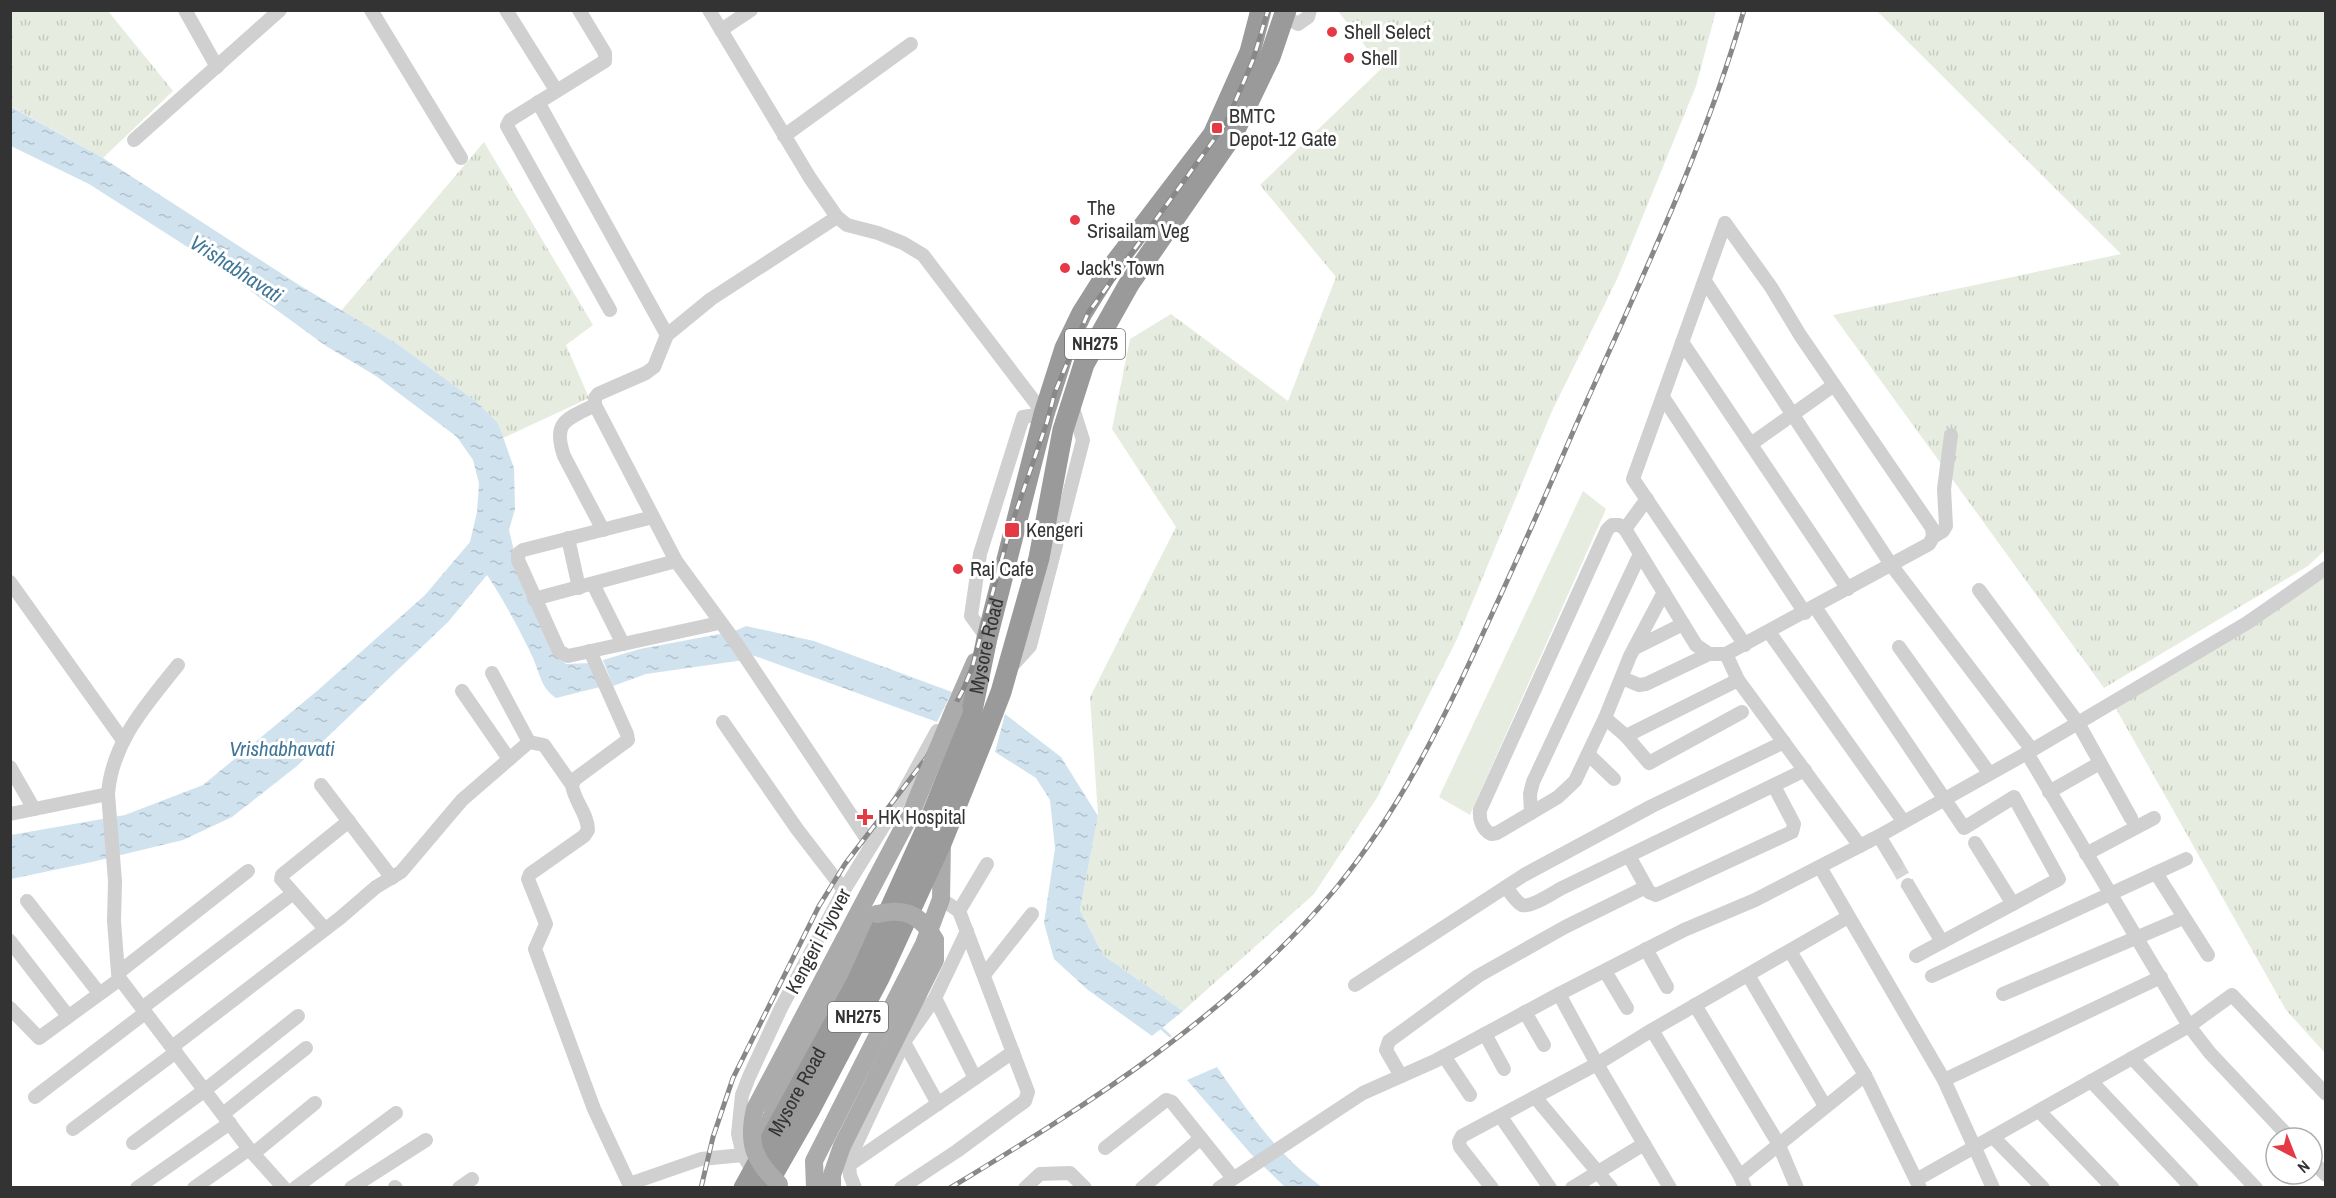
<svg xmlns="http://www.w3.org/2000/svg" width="2336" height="1198" font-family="'Archivo Narrow',sans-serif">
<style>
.grass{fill:url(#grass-tufts)}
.park{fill:#e6ecdf}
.water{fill:url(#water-ripples)}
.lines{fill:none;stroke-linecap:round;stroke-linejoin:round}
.stream{stroke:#cfe2ee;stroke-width:3}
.minor-tunnel{stroke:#d6d6d6;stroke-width:14;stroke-dasharray:14 7;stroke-linecap:butt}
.minor{stroke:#d0d0d0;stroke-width:14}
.major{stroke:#ababab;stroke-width:18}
.highway{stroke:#9a9a9a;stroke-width:21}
.rail-casing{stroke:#888;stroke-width:5}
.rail{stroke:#fff;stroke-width:3;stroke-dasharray:9;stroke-linecap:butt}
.major-bridge{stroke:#ababab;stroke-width:18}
.poi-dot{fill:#e63946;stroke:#fff;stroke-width:2}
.labels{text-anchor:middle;stroke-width:6;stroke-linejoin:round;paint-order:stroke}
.shield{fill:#fff;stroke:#707070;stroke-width:1.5}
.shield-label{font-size:18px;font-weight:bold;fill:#333}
.poi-label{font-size:20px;fill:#333;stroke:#fff;text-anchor:start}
.street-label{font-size:20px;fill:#333;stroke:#fff}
.water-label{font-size:21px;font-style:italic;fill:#3f7597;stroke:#fff}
</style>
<defs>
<pattern id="grass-tufts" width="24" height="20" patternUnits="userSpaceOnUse" patternTransform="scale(1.5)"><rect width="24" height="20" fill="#e6ecdf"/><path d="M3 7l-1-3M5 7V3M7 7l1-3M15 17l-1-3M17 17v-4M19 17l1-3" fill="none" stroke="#c6cbc0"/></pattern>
<pattern id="water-ripples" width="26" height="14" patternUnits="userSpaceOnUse" patternTransform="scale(1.5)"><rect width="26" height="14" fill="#cfe2ee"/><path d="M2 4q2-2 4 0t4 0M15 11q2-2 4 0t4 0" fill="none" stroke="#b2c2cd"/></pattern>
</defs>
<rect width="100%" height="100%" fill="#fff"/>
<g class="grass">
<polygon points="11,11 108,11 173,91 103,158 11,106"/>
<polygon points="1338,11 1716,11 1696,86 1618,277 1552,411 1457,639 1378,796 1314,894 1183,1011 1103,955 1080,910 1098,816 1090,697 1176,527 1112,429 1130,339 1171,314 1288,401 1336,277 1260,185 1382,68"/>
<polygon points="1877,11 2325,11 2326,549 2308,566 2104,688 1833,315 2121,254"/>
<polygon points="484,142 593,325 566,345 589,398 503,438 498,423 477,402 396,343 341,311"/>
<polygon points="2325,573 2325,1053 2286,1010 2115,707"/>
</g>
<polygon class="park" points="1583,491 1606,509 1470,815 1439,797"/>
<g class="water">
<path d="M10,106L103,158L299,285L396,343L477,402L498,423L514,468L515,509L509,530L520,576L553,648L566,664L591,663L600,687L556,698C541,688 540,674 533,658C522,634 502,597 487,575L448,622L297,766L232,817L183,840L92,862L11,879V835L125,815L203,785L317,691L425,595L470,542L477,512L479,483L473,460L457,437L376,376L326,346L211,262L89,184L11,146Z"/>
<polygon points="746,626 814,641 952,692 937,722 752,655 735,631"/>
<polygon points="725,633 744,660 646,674 613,686 603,660 640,649"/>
<polygon points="1005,714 1061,757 1098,816 1080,910 1103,955 1183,1011 1152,1036 1088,990 1054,959 1044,923 1055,848 1050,800 1036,778 995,752"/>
<path d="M1217,1067C1248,1111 1278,1156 1322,1187H1285L1251,1154L1187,1080Z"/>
</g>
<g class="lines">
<polyline class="stream" points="1160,1027 1170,1036"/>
<polyline class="minor-tunnel" points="1896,864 1908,885"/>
<g class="minor">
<polyline points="185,10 217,67"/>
<polyline points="371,10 461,158"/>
<polyline points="506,10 556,90"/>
<polyline points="579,10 605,53 605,61 510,120 507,126 610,310"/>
<polyline points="709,10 810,178 837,217 847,225 878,233 903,243 923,255 1044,414 1023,417 980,554 971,616 987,638"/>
<polyline points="1284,16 1298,24 1308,17 1310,10"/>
<polyline points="721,30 751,10"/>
<polyline points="538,102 667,335"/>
<polyline points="784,136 911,44"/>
<polyline points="134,140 280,10"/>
<polyline points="837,217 711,299 667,335 654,367 646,373 598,394 595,398 595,405 676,561 736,643 871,845"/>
<polyline points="1725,223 1771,287 1800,335 1932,528 1933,537 1929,544 1726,654 1738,680 1860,846"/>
<polyline points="1725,223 1633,479 1745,645"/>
<polyline points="1705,281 1892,566 2032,750"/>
<polyline points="1682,342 1848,589"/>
<polyline points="1663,397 1805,613"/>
<path d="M595,405C567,419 552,421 564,456L603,530"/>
<polyline points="1751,444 1834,385"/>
<polyline points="653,517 523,550 518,554 518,560 559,651 568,656 719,623"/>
<polyline points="1625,529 1647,499"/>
<polyline points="1933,537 1943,531 1946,526 1944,489 1951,435"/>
<polyline points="568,538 579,588"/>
<polyline points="10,582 122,739"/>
<polyline points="593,584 623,644"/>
<polyline points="1979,590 2078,723 2131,818"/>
<path d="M1664,592L1630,656L1605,718L1575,781L1558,797L1497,833L1491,834C1482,829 1479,819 1480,810L1607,530L1612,525H1619L1625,529L1696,645L1709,654H1726"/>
<polyline points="534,599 676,561"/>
<polyline points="1815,607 1964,828 2014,797 2059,879 1916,956"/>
<polyline points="1769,632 1903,821"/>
<polyline points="1899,647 1989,773"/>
<polyline points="1635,648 1683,624"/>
<path d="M590,651L627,734L628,740L575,779L572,785C574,801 588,814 588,830L584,836L530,874L528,879L546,924L535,949L594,1109L631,1188"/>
<polyline points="1011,667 1030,646 1083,440 1072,405"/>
<polyline points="492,673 529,742"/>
<polyline points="1622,678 1639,685 1646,684 1709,654"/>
<polyline points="462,691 509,759"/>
<polyline points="1605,718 1626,736 1649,763 1742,712"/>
<polyline points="723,722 797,829 844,890"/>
<polyline points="1626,736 1738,680"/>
<polyline points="1588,754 1614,779"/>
<polyline points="10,767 34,809"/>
<polyline points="321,785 392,878"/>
<polyline points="2049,792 2100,763"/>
<path d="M108,794C112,742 146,705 178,665"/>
<polyline points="1531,813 1530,794 1533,782 1640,554"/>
<polyline points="10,814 108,794 115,881 114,921 118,973 120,979 249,1149 284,1188"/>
<polyline points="1879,836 1896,864"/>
<polyline points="1975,843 2013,904"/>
<polyline points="2086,854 2154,818"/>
<polyline points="1629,856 1649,892 1656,895 1792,832 1794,824 1774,786"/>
<polyline points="1820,867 1944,1080 1993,1188"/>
<polyline points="2156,873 2208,955"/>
<polyline points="1908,885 1942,942"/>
<path d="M1506,887C1510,892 1516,902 1522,905C1531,908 1554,892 1562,888L1805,770"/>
<polyline points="27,901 99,993"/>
<polyline points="959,911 987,864"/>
<polyline points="325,929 281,879 282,875 349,821"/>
<polyline points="10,941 68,1016"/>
<polyline points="1646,949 1667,987"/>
<polyline points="1790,951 1865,1075 1920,1188"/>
<polyline points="1605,971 1627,1008"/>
<polyline points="118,973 248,871"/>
<polyline points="984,975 1032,914"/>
<polyline points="1748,975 1825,1106"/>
<polyline points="1932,976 2186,859"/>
<polyline points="1355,985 1524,875 1652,806 1784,742"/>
<polyline points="1559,994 1597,1064 1670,1188"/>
<polyline points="2003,994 2183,918"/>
<polyline points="935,998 975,1078"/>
<polyline points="1695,1005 1778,1143 1797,1188"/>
<polyline points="10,1008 39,1038 120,979"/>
<polyline points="142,1008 292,894"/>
<polyline points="1525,1012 1544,1045"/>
<polyline points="1652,1030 1740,1176 1745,1188"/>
<polyline points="1485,1034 1504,1069"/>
<polyline points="172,1047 340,918 376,887 401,872 462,800 529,742 544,745 572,785"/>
<polyline points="1444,1056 1470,1095"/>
<polyline points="2132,1058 2256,1188"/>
<polyline points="1401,1076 1386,1050 1389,1041 1478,976 1565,927 1646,887"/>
<polyline points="1944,1080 2161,977"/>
<polyline points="2091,1081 2192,1188"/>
<polyline points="35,1097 145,1013"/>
<polyline points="1535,1097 1611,1188"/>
<polyline points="938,1104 904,1042 935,998 967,931"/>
<polyline points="2039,1111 2113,1188"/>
<polyline points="223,1114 306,1048"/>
<polyline points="1501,1117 1550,1188"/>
<polyline points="73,1129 176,1052"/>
<polyline points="1993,1137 2043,1188"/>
<polyline points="2290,1138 2210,1053 2189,1026 2232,995 2326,1094"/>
<polyline points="133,1143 205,1090 298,1016"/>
<polyline points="1105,1148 1166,1100 1172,1102 1233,1178"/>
<polyline points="254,1153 315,1103"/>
<polyline points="2312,1161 2326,1175"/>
<polyline points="849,1165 851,1155 904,1042"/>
<polyline points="753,1171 743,1155 738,1134 742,1095 749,1077 781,1008 844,890 897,804 937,731"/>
<polyline points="1740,1176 1865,1075"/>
<polyline points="1916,1180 2189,1026 2027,753"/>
<polyline points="629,1184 701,1159 743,1155"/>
<polyline points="395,1187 396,1188"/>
<polyline points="137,1188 230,1123"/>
<polyline points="194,1188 249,1149"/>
<polyline points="295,1188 396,1113"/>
<polyline points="351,1188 426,1140"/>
<polyline points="459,1188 472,1179"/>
<polyline points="855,1188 850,1175 849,1165 1013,1052"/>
<polyline points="901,1188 957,1151 1025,1101 1028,1092 959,911 941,899"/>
<polyline points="1025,1188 1040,1174 1070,1173 1085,1188"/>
<polyline points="1142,1188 1201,1138"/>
<polyline points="1219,1188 1363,1093 1435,1061 1559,994 1684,930 1755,900 1879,836 2027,753 2247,623 2326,568"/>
<polyline points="1492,1188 1460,1147 1459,1142 1462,1136 1597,1064 1652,1030 1848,917"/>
<polyline points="1572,1188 1644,1144"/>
</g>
<g class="major">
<polyline points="954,710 975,662"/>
<polyline points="764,1139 773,1113 863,928 877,914"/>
<polyline points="815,1188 814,1161 924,944 941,899 942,841"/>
<polyline points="832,1188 832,1175 842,1146 935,960 935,940"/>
</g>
<g class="highway">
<path id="s1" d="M744,1188L857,982L928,825L965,732L972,711L987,638L1044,414L1065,348L1082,313L1106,275L1213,135L1250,52L1261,10"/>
<polyline points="765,1188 809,1111 879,978 942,841 981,744 1001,692 1039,558 1063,430 1084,364 1129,284 1233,134 1270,57 1286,10"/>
</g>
<g class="rail-casing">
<g id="rail">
<polyline points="701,1188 713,1137 733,1078 819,906 845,864 927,757 963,690 972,668 1010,529 1047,422 1055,392 1088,313 1226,123 1253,60 1268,10"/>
<path d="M950,1188C1089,1104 1232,1014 1337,887C1398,812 1440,727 1480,640C1512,571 1543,502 1573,432C1634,294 1702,156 1744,10"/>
</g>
</g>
<use href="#rail" class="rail"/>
<g class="major-bridge">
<path d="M877,914C906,907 921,915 935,940"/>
<path d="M779,1184C754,1161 747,1143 755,1109L912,811L954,710"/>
</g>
</g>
<g class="poi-dot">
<circle cx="1332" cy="32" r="6"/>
<circle cx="1349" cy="58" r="6"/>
<rect x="1211" y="122" width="12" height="12" rx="3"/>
<circle cx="1075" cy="220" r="6"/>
<circle cx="1065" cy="268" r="6"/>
<rect x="1004" y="522" width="16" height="16" rx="3"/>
<circle cx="958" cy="569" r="6"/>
<path d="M862 808h6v6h6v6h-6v6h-6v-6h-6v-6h6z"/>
</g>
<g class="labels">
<g class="shield">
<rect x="1065" y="329" width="60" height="30" rx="4.5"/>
<rect x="828" y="1002" width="60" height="30" rx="4.5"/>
</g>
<g class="shield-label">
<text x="1095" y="350">NH275</text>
<text x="858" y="1023">NH275</text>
</g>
<g class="poi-label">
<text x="1344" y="39">Shell Select</text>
<text x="1361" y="65">Shell</text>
<text x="1229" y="123">BMTC<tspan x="1229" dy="23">Depot-12 Gate</tspan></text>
<text x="1087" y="215">The<tspan x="1087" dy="23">Srisailam Veg</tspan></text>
<text x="1077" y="275">Jack's Town</text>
<text x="1026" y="537">Kengeri</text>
<text x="970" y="576">Raj Cafe</text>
<text x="878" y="824">HK Hospital</text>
</g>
<g class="street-label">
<text dy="7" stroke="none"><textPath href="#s1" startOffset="596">Mysore Road</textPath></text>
<text transform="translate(818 941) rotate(-62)" y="7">Kengeri Flyover</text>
<text dy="7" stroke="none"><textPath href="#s1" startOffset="110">Mysore Road</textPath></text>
</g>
<g class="water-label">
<text transform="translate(236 269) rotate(33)" y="7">Vrishabhavati</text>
<text x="282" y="756">Vrishabhavati</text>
</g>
</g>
<rect width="2336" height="1198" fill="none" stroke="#333333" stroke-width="24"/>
<g transform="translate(2294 1156) rotate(138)"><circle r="28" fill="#ffffff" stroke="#adadad" stroke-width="1.5"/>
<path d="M0-4.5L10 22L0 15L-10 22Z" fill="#e63946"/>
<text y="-9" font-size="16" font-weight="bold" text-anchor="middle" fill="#333333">N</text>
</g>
</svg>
